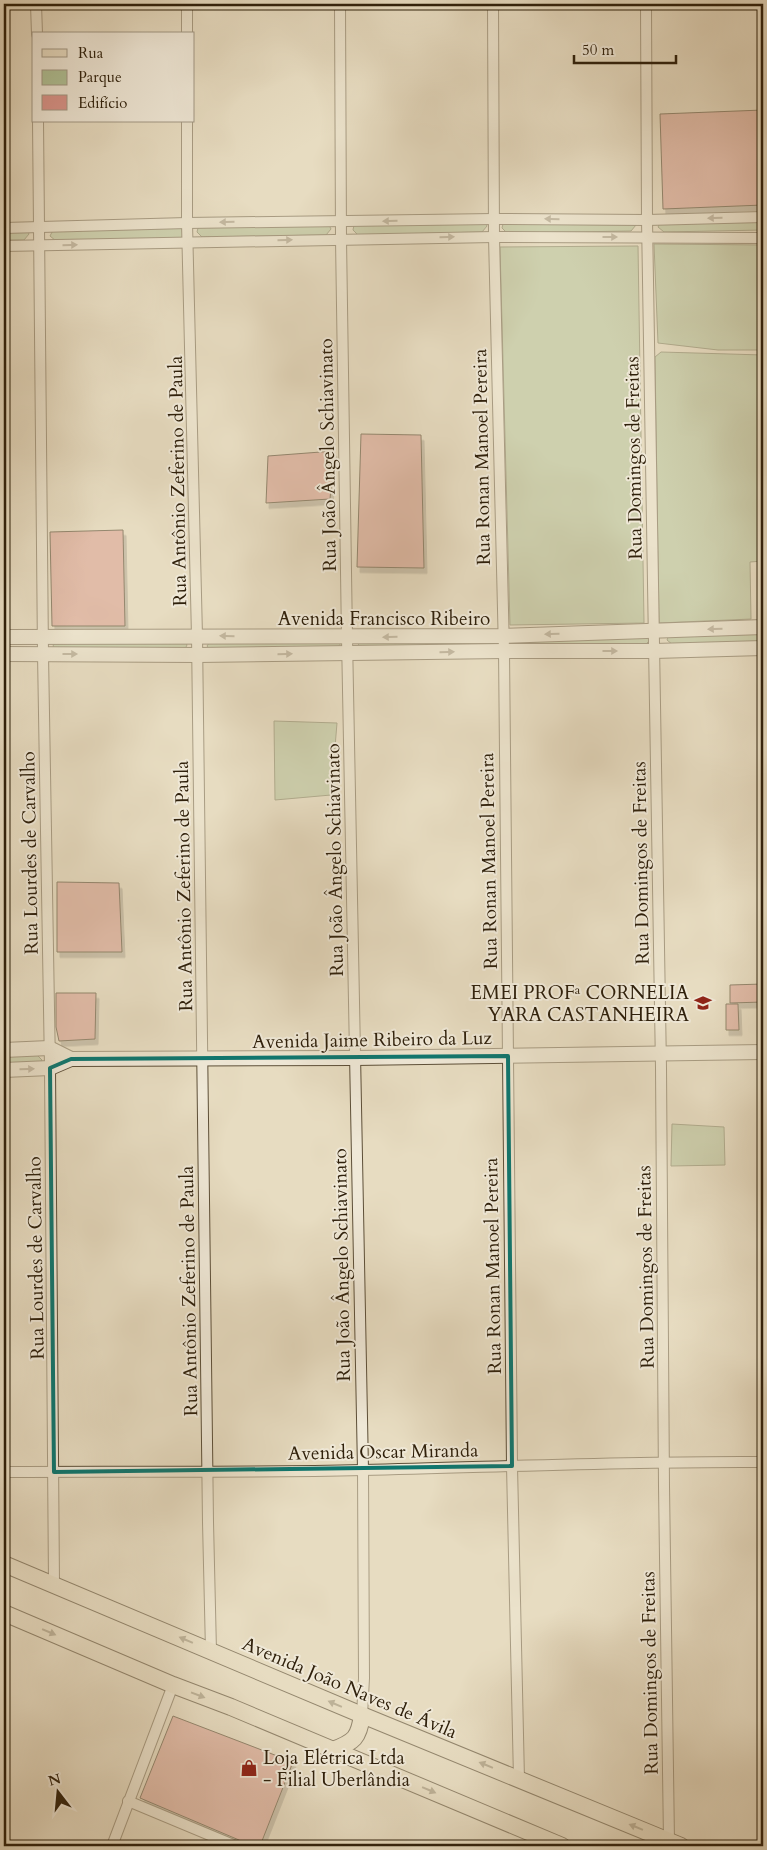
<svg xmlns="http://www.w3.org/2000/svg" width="767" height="1850" font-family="Cardo,serif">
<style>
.green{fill:#b0c297;stroke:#707151}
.building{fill:#d9948b;stroke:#2f200b;filter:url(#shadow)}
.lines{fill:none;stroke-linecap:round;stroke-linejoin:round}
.minor-casing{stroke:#5d4f38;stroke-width:12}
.tertiary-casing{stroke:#5d4f38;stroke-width:16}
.primary-casing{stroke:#2f200b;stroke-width:18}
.minor{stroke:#efe8d7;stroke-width:10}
.tertiary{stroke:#efe8d7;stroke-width:14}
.primary{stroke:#e7dcc1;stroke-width:16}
.oneway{fill:#998e7b}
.oneway2{fill:#8b7e66}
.marked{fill:none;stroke:#0f766e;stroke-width:4;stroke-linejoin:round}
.labels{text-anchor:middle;stroke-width:4;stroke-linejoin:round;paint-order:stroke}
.street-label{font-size:19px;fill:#2f200b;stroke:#efe8d7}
.poi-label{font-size:19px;fill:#2f200b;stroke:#efe8d7;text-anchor:end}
</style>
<defs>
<filter id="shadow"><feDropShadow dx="3" dy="5.5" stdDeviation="0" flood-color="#0004"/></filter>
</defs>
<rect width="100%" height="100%" fill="#e7dcc1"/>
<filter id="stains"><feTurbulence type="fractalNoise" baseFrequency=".004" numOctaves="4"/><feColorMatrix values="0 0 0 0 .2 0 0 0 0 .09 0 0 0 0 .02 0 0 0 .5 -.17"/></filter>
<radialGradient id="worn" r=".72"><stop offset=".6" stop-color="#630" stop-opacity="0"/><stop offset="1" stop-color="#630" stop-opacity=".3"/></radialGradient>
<g class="green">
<polygon points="763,218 763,230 664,232 658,227 660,223"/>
<polygon points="485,222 487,226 482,232 358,235 353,230 354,225"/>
<polygon points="503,224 636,225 631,231 507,233 502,228"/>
<polygon points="329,225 331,229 326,235 202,237 197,232 198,228 202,226"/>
<polygon points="179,227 182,229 183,236 179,239 56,241 50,236 52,232 55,230"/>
<polygon points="4,229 27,230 29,234 24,240 4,240"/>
<polygon points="654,244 763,245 763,350 718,350 658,343"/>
<polygon points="638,246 644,623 510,625 500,247"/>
<polygon points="661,352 763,355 763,561 750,562 751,619 659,623 655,357"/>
<polygon points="763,631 763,643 673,645 667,640 669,635"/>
<polygon points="648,635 650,640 645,645 518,646 516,643"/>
<polygon points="360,639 493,642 491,646 361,647 358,644"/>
<polygon points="185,641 187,645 185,649 55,650 53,646 55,642"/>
<polygon points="342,642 337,648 210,650 207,646 209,643"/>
<polygon points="274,721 337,723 331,795 275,800"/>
<polygon points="4,1054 36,1054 42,1060 40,1064 4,1066"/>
<polygon points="672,1124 724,1127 725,1165 671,1166"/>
</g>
<g class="building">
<polygon points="763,110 763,205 663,209 660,114"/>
<polygon points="361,434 421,435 424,568 357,567"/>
<polygon points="334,451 330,499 266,503 268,456"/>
<polygon points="123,530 125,626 52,626 50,532"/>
<polygon points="57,882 119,883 122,952 57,952"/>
<polygon points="763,984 763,1002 730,1003 730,985"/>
<polygon points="56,993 96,993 95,1039 59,1041 56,1027"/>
<polygon points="726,1004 738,1004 739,1030 726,1030"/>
<polygon points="173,1716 293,1762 260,1846 249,1846 239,1840 140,1798"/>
</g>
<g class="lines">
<g class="minor-casing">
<g id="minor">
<polyline points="36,4 37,34"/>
<polyline points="187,4 187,34"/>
<polyline points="340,4 341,239 347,638 363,1470 364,1678 362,1715"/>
<polyline points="493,4 494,237 504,651 512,1466 519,1779"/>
<polyline points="646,4 647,220 661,1068 664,1486 669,1841"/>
<polyline points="38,121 43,654 50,1068 54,1585"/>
<polyline points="187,121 187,223 197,636 208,1522 211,1651"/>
<polyline points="4,228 187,223 494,219 647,220 763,217"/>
<polyline points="4,246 494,237 763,238"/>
<path d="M4,1472C123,1471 243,1473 363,1470C496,1467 630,1461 763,1462"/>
<polyline points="128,1801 236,1846"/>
<polyline points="112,1846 173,1685"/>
</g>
</g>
<g class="tertiary-casing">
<g id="tertiary">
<polyline points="4,637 503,636 763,627"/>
<polyline points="4,654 198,655 504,651 654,651 763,648"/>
<polyline points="4,1050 49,1048 71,1059"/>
<polyline points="4,1070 50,1068 71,1059 355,1058 763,1052"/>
</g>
</g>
<g class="primary-casing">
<g id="primary">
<polyline points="4,1564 362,1715 681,1846"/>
<polyline points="4,1613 173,1685 231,1707 562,1846"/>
<path d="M333,1750C354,1742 359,1738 362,1715"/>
</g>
</g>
<use href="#minor" class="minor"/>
<use href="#tertiary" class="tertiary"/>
<use href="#primary" class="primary"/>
</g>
<defs><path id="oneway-solid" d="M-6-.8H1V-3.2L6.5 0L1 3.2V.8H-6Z" transform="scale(1.25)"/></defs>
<g class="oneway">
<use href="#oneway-solid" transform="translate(715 218) rotate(179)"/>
<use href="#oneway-solid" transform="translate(552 219) rotate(-179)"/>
<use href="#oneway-solid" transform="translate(390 221) rotate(179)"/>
<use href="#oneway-solid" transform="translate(227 222) rotate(179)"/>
<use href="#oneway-solid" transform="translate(447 237) rotate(-1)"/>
<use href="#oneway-solid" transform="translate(610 237)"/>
<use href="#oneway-solid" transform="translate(285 240) rotate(-1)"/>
<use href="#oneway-solid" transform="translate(70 245) rotate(-1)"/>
<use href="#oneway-solid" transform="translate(715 629) rotate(178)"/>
<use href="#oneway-solid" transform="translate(552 634) rotate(178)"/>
<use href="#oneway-solid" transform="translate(227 636) rotate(-179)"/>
<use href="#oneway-solid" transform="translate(390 637) rotate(179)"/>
<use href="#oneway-solid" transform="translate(610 651)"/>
<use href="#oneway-solid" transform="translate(447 652) rotate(-1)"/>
<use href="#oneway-solid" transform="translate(70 654)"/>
<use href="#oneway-solid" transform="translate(285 654) rotate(-1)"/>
<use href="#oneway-solid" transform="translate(27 1069) rotate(-2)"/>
</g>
<g class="oneway2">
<use href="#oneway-solid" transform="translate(49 1632) rotate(23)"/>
<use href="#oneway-solid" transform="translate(186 1640) rotate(-157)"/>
<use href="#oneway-solid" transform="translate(198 1695) rotate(21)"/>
<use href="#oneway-solid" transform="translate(335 1704) rotate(-157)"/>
<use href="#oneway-solid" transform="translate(486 1765) rotate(-158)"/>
<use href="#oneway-solid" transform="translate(429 1790) rotate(23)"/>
<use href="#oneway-solid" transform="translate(636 1827) rotate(-158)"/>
</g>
<path d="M0 0H767V1850H0ZM508,1056L512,1466L54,1472L50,1068L71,1059Z" fill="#e7dcc1" fill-opacity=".55" fill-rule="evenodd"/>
<path class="marked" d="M508,1056L512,1466L54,1472L50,1068L71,1059Z"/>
<defs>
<g id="school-bare" transform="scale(1.35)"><path d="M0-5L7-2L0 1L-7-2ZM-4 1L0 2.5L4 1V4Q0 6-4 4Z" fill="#8f2418" stroke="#efe8d7" stroke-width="2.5" paint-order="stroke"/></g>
<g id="shop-bare" transform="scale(1.35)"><path d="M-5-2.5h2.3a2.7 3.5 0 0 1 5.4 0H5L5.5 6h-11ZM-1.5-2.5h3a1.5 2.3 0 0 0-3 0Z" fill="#8f2418" stroke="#efe8d7" stroke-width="2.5" paint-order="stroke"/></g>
</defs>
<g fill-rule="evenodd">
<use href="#school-bare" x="703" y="1003"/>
<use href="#shop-bare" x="249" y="1768"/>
</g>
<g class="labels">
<g class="street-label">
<text transform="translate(327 455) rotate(-91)" y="7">Rua João Ângelo Schiavinato</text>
<text transform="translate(481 457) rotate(-91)" y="7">Rua Ronan Manoel Pereira</text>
<text transform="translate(633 458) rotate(-91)" y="7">Rua Domingos de Freitas</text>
<text transform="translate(177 481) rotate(-91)" y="7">Rua Antônio Zeferino de Paula</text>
<text x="384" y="625">Avenida Francisco Ribeiro</text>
<text transform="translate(29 853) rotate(-91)" y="7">Rua Lourdes de Carvalho</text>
<text transform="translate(334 860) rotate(-91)" y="7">Rua João Ângelo Schiavinato</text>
<text transform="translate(488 861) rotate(-91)" y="7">Rua Ronan Manoel Pereira</text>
<text transform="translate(640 863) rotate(-91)" y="7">Rua Domingos de Freitas</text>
<text transform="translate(183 886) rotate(-91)" y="7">Rua Antônio Zeferino de Paula</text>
<text transform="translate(372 1039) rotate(-1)" y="7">Avenida Jaime Ribeiro da Luz</text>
<text transform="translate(35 1258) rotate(-91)" y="7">Rua Lourdes de Carvalho</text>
<text transform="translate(341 1265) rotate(-91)" y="7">Rua João Ângelo Schiavinato</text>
<text transform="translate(492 1266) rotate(-91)" y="7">Rua Ronan Manoel Pereira</text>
<text transform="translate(645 1267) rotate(-91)" y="7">Rua Domingos de Freitas</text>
<text transform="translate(188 1291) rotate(-91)" y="7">Rua Antônio Zeferino de Paula</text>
<text transform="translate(383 1451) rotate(-1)" y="7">Avenida Oscar Miranda</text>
<text transform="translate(649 1673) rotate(-91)" y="7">Rua Domingos de Freitas</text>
<text transform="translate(350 1687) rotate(23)" y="7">Avenida João Naves de Ávila</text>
</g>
<g class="poi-label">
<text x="689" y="999">EMEI PROFª CORNELIA<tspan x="689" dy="22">YARA CASTANHEIRA</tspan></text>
<text x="263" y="1764" text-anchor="start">Loja Elétrica Ltda<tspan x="263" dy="22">- Filial Uberlândia</tspan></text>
</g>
</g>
<rect width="767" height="1850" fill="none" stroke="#e7dcc1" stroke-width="20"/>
<rect x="5" y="5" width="757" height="1840" fill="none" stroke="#2f200b" stroke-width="2.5"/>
<rect x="10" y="10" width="747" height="1830" fill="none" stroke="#2f200b"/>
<rect x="32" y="32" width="162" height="90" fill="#efe8d7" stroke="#a29885"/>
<rect x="42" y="49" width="25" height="8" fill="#e7dcc1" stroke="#a29885"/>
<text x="78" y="58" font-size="15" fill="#2f200b">Rua</text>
<rect x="42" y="70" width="25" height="15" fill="#b0c297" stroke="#a29885"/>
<text x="78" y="82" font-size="15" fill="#2f200b">Parque</text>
<rect x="42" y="95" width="25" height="15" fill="#d9948b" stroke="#a29885"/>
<text x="78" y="108" font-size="15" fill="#2f200b">Edifício</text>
<g transform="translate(58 1792) rotate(344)" stroke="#efe8d7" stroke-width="4" paint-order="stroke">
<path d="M0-4L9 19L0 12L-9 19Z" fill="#2f200b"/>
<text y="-8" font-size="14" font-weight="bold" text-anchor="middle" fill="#2f200b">N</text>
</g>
<path d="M574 55v8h102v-8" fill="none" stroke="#2f200b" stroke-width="2.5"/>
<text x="582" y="55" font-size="15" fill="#2f200b" stroke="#efe8d7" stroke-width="4" paint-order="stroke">50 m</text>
<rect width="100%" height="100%" filter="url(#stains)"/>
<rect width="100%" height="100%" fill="url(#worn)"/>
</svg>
